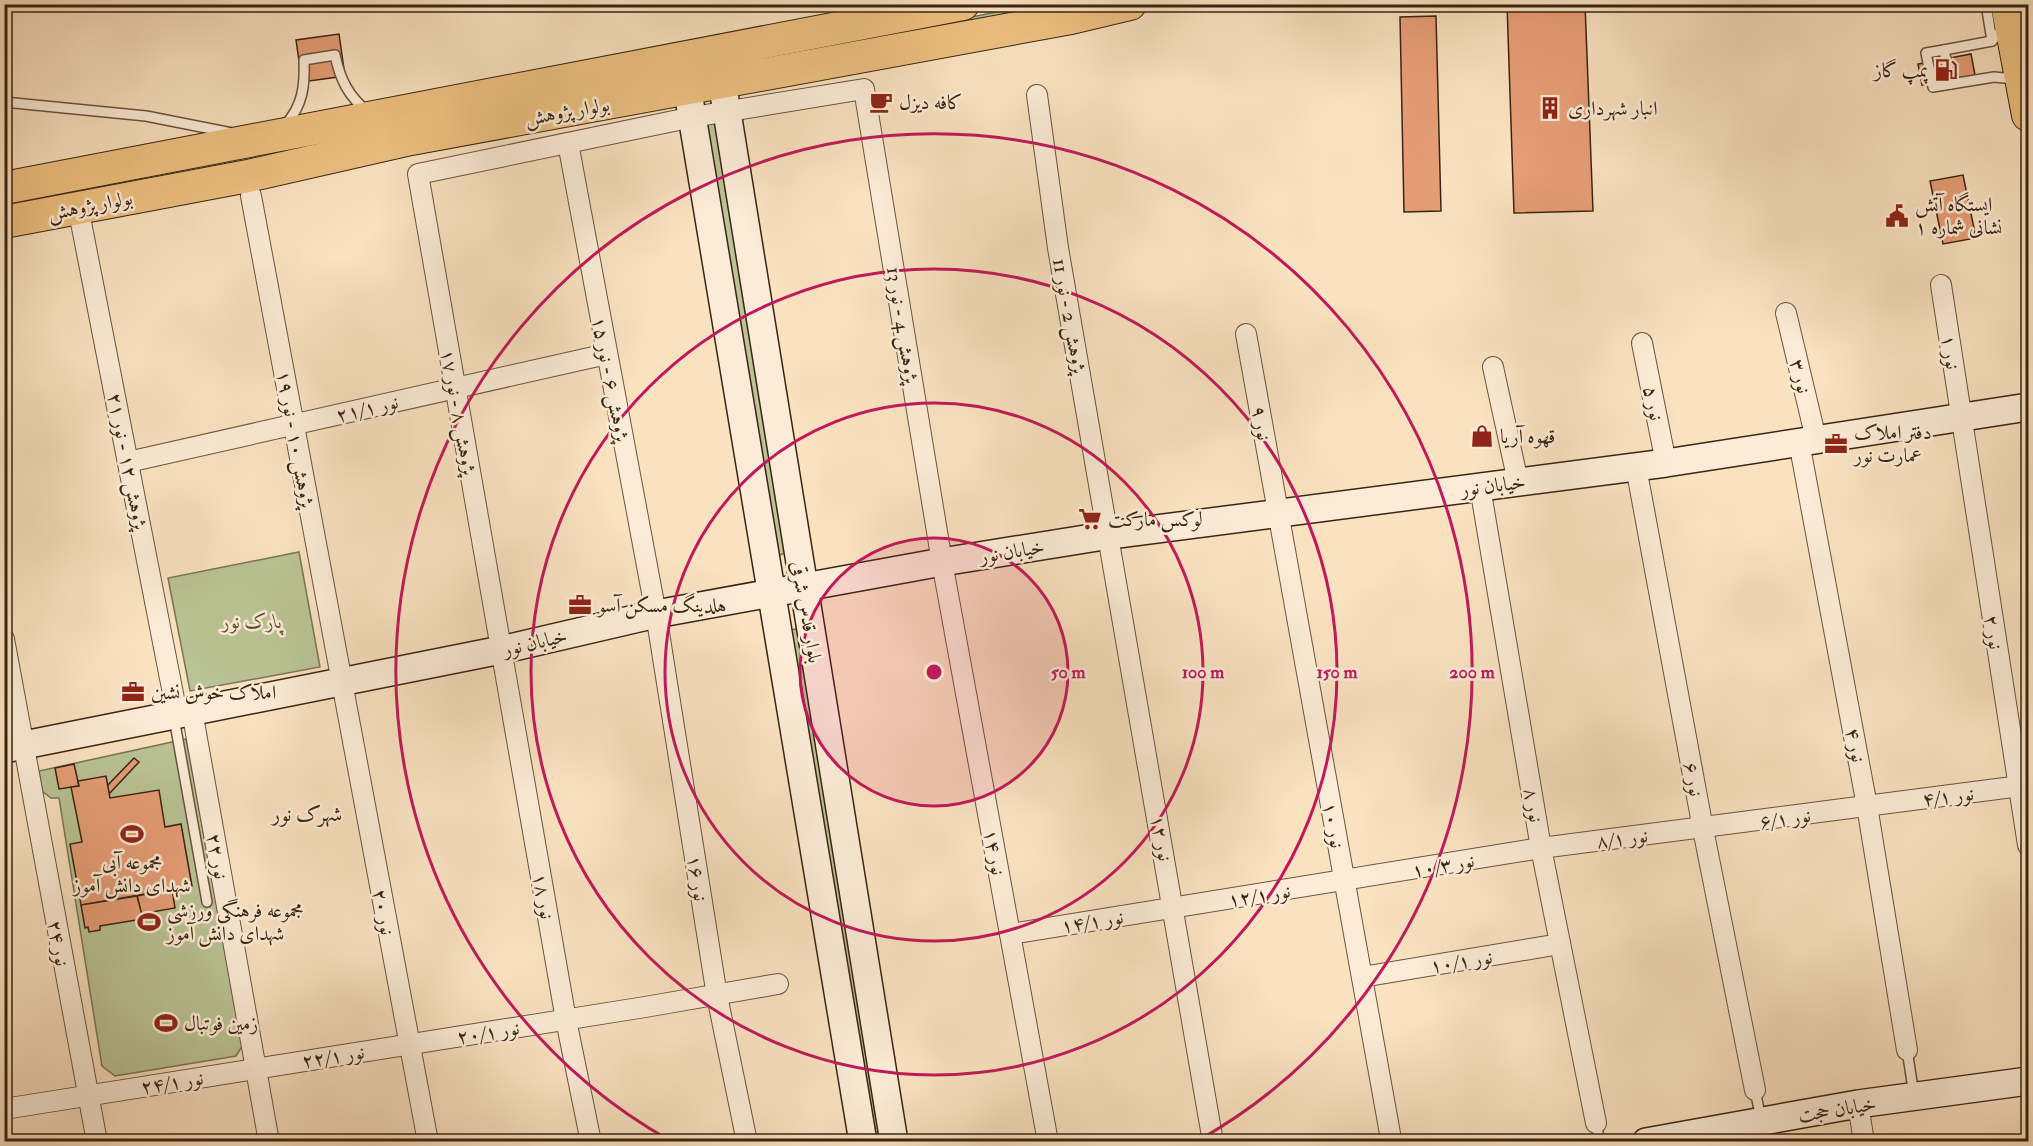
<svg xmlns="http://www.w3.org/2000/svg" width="2033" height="1146" font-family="'IM FELL Double Pica',Amiri,serif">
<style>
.green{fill:#bac496;stroke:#7a7454;stroke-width:1.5}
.building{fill:#e79e77;stroke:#3a2412;stroke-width:1.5}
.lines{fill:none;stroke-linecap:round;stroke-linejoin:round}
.lane-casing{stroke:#6a543e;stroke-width:12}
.street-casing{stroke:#6a543e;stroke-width:22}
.secondary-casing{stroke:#3a2412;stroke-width:30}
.primary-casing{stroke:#3a2412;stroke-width:34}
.lane{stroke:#fcecd7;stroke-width:9}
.street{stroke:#fcecd7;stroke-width:20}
.secondary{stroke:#fcecd7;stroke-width:27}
.primary{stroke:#edc180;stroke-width:32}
.ring{fill:none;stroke:#c2185b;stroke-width:3}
.labels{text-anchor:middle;stroke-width:5;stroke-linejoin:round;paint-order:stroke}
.poi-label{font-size:20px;fill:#3a2412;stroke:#fcecd7;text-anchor:start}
.street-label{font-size:20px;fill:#3a2412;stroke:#fcecd7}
.park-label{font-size:20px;font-style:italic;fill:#5a4c33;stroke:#fcecd7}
.neighbourhood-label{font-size:21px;fill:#3a2412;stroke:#fcecd7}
.centre{fill:#c2185b;stroke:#fcecd7;stroke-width:3}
.ring-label{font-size:18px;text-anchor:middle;font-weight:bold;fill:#c2185b;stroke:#fcecd7;stroke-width:5;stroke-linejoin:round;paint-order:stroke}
</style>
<rect width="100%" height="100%" fill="#fae2c1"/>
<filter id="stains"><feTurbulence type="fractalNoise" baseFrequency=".00333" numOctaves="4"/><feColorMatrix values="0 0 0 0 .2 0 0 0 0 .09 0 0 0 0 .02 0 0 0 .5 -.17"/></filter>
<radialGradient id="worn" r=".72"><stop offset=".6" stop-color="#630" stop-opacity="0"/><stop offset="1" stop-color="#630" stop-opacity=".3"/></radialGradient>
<g class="green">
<polygon points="1032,5 1081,5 735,64"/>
<polygon points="716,119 785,553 780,555 775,552 704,121"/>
<polygon points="299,552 320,667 190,691 168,578"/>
<polygon points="795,629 799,633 885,1141 874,1141 791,630"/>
<polygon points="186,739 243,1045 236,1056 115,1076 102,1066 59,798 51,798 42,791 39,771"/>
</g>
<g class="building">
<polygon points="1507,4 1585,4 1593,211 1514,213"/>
<polygon points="1436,16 1441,211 1404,212 1400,17"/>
<polygon points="339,34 345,76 302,82 296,40"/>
<polygon points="1971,54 1975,75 1922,85 1918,64"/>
<polygon points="1963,175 1976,238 1943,244 1930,181"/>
<polygon points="134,758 139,762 109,794 107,786"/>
<polygon points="74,764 79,786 59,789 55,768"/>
<polygon points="106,776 110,798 159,790 165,827 181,824 192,886 81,905 70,844 82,842 71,787 79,786 78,781"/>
<polygon points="172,889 175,908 141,914 137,896"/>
<polygon points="137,896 143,919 100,926 100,930 89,932 88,927 85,928 81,905"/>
</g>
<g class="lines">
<g class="lane-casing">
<g id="lane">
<polyline points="1986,4 1992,41"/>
<polyline points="2003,28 1992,41 1944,50 1951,84 1994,77 2015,79"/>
<polyline points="1944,50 1926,53 1933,87 1951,84"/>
<polyline points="4,102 146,116 232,133"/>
<path d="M285,125C303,106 305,85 304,60L335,55C340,79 348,96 368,112"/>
<polyline points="174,718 207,902"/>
<polyline points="1907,1050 1914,1095"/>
<polyline points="1755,1090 1761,1119"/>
<polyline points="1596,1123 1600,1142"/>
</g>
</g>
<g class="street-casing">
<g id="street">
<polyline points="1037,95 1058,248 1213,1142"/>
<polyline points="568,143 656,614 717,996 747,1142"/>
<polyline points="251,196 428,1142"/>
<polyline points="78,207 177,714"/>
<polyline points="1941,285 2028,845"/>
<polyline points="1786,313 1816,439"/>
<polyline points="1246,334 1391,1139"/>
<polyline points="1642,343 1666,463"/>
<polyline points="1493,367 1518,482"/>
<polyline points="1799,442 1867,806 1907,1050"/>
<polyline points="128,462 607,354"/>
<polyline points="1636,467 1703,829 1755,1090"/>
<polyline points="1480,487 1541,848 1596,1123"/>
<polyline points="4,639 97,1142"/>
<polyline points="192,711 269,1142"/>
<polyline points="1010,934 1541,848 2028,785"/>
<polyline points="1362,977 1560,944"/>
<polyline points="1858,1104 1864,1142"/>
<polyline points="4,1109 645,1007 778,984"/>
<polyline points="591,1142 566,1020 418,174 693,117 864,89 942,562 1048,1142"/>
</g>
</g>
<g class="secondary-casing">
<g id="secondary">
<polyline points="719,63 894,1142"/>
<polyline points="684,68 863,1142"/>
<polyline points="4,749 501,650 656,614 942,562 1110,535 1666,463 2028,407"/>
<polyline points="1646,1142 1858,1104 2028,1081"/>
</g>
</g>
<g class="primary-casing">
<g id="primary">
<polyline points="2007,4 2028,115"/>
<polyline points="4,188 963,4"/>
<polyline points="4,222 248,176 411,139 1071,18 1130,4"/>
</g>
</g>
<use href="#lane" class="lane"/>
<use href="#street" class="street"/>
<use href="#secondary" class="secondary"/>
<use href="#primary" class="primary"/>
</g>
<circle cx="934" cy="672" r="134" fill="#c2185b" fill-opacity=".12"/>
<g class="ring">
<circle cx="934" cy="672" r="134"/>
<circle cx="934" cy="672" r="269"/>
<circle cx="934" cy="672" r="403"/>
<path d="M669 1140A538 538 0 1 1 1199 1140"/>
</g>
<defs>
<g id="fuel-bare" transform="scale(1.8)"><path d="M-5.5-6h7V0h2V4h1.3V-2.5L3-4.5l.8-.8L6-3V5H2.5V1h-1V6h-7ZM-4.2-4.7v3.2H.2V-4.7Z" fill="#8f2418" stroke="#fcecd7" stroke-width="2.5" paint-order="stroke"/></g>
<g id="cafe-bare" transform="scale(1.8)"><path d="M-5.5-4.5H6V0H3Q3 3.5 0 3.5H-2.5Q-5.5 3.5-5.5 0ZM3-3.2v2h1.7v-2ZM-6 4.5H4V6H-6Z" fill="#8f2418" stroke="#fcecd7" stroke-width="2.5" paint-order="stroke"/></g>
<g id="building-bare" transform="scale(1.8)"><path d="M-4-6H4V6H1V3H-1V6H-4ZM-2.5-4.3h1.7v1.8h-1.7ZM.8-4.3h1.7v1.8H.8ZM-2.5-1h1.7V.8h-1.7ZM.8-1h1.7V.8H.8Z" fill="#8f2418" stroke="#fcecd7" stroke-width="2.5" paint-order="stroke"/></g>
<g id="civic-bare" transform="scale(1.8)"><path d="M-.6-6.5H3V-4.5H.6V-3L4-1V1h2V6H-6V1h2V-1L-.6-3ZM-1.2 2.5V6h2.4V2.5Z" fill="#8f2418" stroke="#fcecd7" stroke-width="2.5" paint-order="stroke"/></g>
<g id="shop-bare" transform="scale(1.8)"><path d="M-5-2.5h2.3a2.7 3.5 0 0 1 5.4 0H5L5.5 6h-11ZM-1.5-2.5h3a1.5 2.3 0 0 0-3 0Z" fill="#8f2418" stroke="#fcecd7" stroke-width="2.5" paint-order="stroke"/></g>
<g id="office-bare" transform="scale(1.8)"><path d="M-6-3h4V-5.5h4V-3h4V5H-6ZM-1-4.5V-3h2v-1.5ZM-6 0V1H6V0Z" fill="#8f2418" stroke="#fcecd7" stroke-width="2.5" paint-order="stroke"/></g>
<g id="supermarket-bare" transform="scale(1.8)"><path d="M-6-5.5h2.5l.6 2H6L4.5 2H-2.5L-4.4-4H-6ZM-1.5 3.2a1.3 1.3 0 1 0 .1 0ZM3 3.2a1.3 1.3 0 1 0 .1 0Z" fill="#8f2418" stroke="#fcecd7" stroke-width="2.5" paint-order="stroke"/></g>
<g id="stadium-bare" transform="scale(1.8)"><path d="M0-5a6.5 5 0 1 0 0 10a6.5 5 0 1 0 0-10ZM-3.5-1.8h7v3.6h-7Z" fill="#8f2418" stroke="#fcecd7" stroke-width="2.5" paint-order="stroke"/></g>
</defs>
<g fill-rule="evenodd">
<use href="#fuel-bare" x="1946" y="70"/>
<use href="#cafe-bare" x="881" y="102"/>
<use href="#building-bare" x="1550" y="108"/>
<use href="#civic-bare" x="1897" y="216"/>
<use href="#shop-bare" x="1482" y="436"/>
<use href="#office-bare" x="1836" y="444"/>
<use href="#supermarket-bare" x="1090" y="519"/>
<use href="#office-bare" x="580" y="605"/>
<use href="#office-bare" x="133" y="692"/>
<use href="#stadium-bare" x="132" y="834"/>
<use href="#stadium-bare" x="149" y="922"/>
<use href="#stadium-bare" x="166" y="1023"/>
</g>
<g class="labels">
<g class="poi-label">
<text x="1928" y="77" text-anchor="end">پمپ گاز</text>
<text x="899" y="109">کافه دیزل</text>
<text x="1568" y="115">انبار شهرداری</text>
<text x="1915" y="211">ایستگاه آتش<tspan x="1915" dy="23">نشانی شماره ۱</tspan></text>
<text x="1854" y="439">دفتر املاک<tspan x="1854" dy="23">عمارت نور</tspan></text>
<text x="1500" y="443">قهوه آریا</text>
<text x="1108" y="526">لوکس مارکت</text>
<text x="598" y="612">هلدینگ مسکن آسو</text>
<text x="151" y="699">املاک خوش نشین</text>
<text x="132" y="869" text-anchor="middle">مجموعه آبی<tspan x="132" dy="23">شهدای دانش آموز</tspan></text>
<text x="167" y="917">مجموعه فرهنگی ورزشی<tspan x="167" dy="23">شهدای دانش آموز</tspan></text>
<text x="184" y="1030">زمین فوتبال</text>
</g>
<g class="street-label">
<text transform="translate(567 111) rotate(-10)" y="7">بولوار پژوهش</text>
<text transform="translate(90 205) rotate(-11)" y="7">بولوار پژوهش</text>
<text transform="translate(1070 316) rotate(80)" y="7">پژوهش 2 - نور 11</text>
<text transform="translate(903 325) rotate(81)" y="7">پژوهش 4 - نور 13</text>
<text transform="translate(1951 352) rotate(81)" y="7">نور ۱</text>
<text transform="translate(1801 376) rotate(77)" y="7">نور ۳</text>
<text transform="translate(611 379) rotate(79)" y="7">پژوهش ۶ - نور ۱۵</text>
<text transform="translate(1654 403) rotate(78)" y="7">نور ۵</text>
<text transform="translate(367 408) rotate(-13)" y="7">نور ۲۱/۱</text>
<text transform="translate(459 412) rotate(80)" y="7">پژوهش ۸ - نور ۱۷</text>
<text transform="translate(1262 423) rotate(80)" y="7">نور ۹</text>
<text transform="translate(296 439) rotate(80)" y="7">پژوهش ۱۰ - نور ۱۹</text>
<text transform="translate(128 461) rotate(79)" y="7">پژوهش ۱۲ - نور ۲۱</text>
<text transform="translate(1493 485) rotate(-7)" y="7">خیابان نور</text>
<text transform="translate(1012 551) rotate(-9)" y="7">خیابان نور</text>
<text transform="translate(807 612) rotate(80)" y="7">بلوار قدس شرقی</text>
<text transform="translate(1994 632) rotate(81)" y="7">نور ۲</text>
<text transform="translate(535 642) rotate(-13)" y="7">خیابان نور</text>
<text transform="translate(1856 745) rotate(79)" y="7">نور ۴</text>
<text transform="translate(1694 779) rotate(80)" y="7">نور ۶</text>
<text transform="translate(1948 796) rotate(-7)" y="7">نور ۴/۱</text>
<text transform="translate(1534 805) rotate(80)" y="7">نور ۸</text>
<text transform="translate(1785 818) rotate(-8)" y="7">نور ۶/۱</text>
<text transform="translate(1334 825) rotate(80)" y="7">نور ۱۰</text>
<text transform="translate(1162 838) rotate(80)" y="7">نور ۱۲</text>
<text transform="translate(1622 838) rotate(-7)" y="7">نور ۸/۱</text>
<text transform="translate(995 852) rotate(80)" y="7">نور ۱۴</text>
<text transform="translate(218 856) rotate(80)" y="7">نور ۲۲</text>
<text transform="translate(1443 865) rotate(-10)" y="7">نور ۱۰/۳</text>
<text transform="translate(698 878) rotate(81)" y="7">نور ۱۶</text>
<text transform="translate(1259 895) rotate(-9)" y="7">نور ۱۲/۱</text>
<text transform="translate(544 896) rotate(80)" y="7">نور ۱۸</text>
<text transform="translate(384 912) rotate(79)" y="7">نور ۲۰</text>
<text transform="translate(1092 921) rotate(-9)" y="7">نور ۱۴/۱</text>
<text transform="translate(59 943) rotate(80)" y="7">نور ۲۴</text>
<text transform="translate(1461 961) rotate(-9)" y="7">نور ۱۰/۱</text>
<text transform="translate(488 1032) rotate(-9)" y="7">نور ۲۰/۱</text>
<text transform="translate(333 1056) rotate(-9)" y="7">نور ۲۲/۱</text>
<text transform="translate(172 1082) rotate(-9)" y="7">نور ۲۴/۱</text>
<text transform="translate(1837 1109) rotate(-9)" y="7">خیابان حجت</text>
</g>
<g class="park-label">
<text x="252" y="628">پارک نور</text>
</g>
<g class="neighbourhood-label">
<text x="307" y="821">شهرک نور</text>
</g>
</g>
<circle cx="934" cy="672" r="9" class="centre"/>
<g class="ring-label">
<text x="1068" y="678">50 m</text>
<text x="1203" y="678">100 m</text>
<text x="1337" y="678">150 m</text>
<text x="1472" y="678">200 m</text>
</g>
<rect width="2033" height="1146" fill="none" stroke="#fae2c1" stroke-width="24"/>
<rect x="6" y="6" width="2021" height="1134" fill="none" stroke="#3a2412" stroke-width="3"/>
<rect x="12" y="12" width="2009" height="1122" fill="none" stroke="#3a2412" stroke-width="1.5"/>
<rect width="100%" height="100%" filter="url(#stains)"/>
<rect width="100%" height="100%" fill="url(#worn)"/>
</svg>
